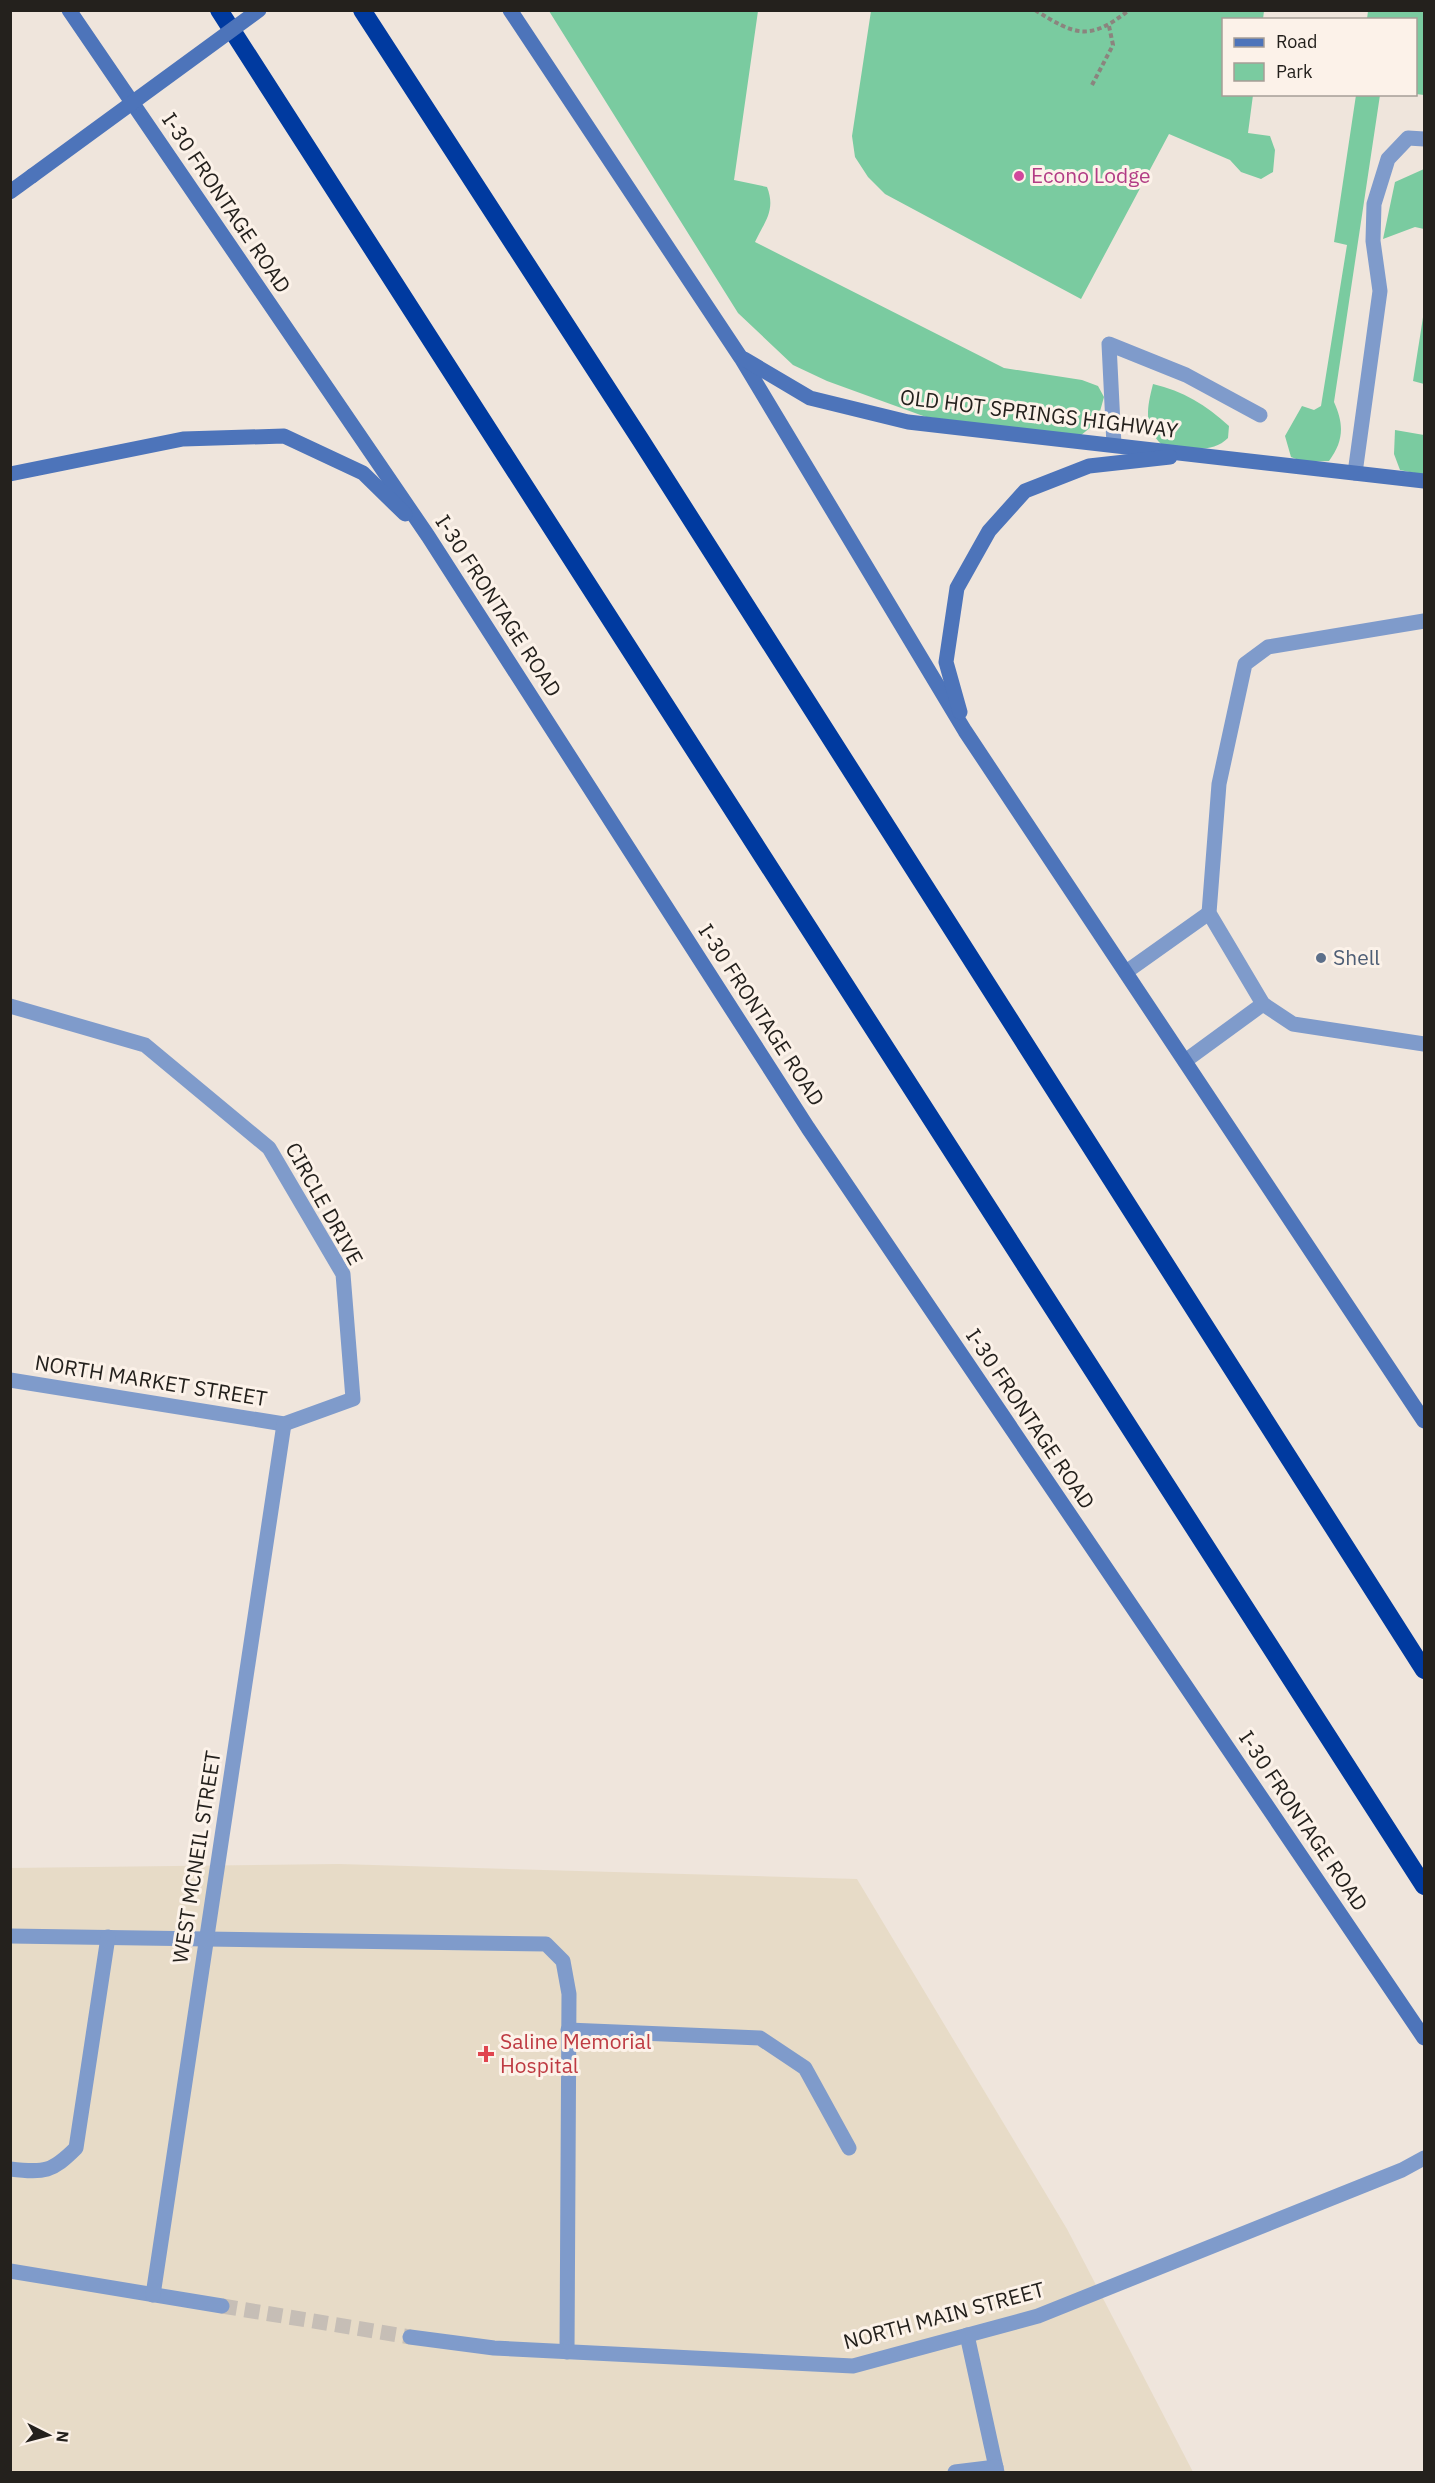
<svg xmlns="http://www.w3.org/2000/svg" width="1435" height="2483" font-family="'IBM Plex Sans',sans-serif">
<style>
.medical{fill:#e7dbc7}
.green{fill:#7acba0}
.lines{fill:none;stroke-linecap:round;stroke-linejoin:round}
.minor-tunnel{stroke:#c6beb6;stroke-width:15;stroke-dasharray:15 8;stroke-linecap:butt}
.path{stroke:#8b847e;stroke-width:4;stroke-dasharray:4.5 3;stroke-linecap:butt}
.service{stroke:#7f9bcb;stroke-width:15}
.minor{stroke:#7f9bcb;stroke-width:15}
.secondary{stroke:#4d74ba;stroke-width:15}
.motorway{stroke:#003aa0;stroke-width:18}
.secondary-bridge{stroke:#4d74ba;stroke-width:15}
.hotel-dot{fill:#d1479c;stroke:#fcf2e9;stroke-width:2}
.service-dot{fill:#5c6f8a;stroke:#fcf2e9;stroke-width:2}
.health-dot{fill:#e0444e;stroke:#fcf2e9;stroke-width:2}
.labels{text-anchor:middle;stroke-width:6;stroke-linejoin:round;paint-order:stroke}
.hotel-label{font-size:21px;fill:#b23c85;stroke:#fcf2e9;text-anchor:start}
.street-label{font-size:21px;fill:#24211d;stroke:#fcf2e9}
.service-label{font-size:21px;fill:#4e5e75;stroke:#fcf2e9;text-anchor:start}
.health-label{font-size:21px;fill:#be3a42;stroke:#fcf2e9;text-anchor:start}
</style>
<rect width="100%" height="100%" fill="#efe5dc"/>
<polygon class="medical" points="339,1864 857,1879 1067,2229 1193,2472 11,2472 10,1868"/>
<g class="green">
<path d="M549,11H758L734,180L767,187C776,210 765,221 755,242L1004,368L1082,380L1098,386L1104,397L1097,422L1080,436L926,417L827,381L793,365L738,313Z"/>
<polygon points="871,11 1264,11 1263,19 1224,20 1224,94 1253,95 1248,133 1270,136 1275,150 1273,172 1261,179 1241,172 1230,160 1169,134 1081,299 885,194 868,177 855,157 852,136"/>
<polygon points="1368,11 1424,11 1424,95 1416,94 1416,20 1367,19"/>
<path d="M1356,95H1380L1334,402C1344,424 1344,441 1329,461L1304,462L1291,457L1285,436L1302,406L1314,410L1321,406L1347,245L1334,242Z"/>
<polygon points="1424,169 1424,229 1415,227 1383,239 1395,182"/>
<polygon points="1424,311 1424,384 1413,381"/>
<path d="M1153,384C1183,391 1206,405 1229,426L1228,438C1211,455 1185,447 1162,445C1143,426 1147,408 1153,384Z"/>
<polygon points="1395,430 1424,435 1424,475 1400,470 1394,454"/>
</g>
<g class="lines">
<polyline class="minor-tunnel" points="222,2306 410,2337"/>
<g class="path">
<path d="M1035,10C1075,35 1089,42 1129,10"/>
<polyline points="1092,85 1113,45 1109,26"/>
</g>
<g class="service">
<polyline points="1114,445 1109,344 1186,375 1260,415"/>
<polyline points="1355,473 1380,291 1373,241 1374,204 1388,159 1408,138 1424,139"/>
<polyline points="1424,621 1268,647 1245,664 1219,784 1209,913 1263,1004 1293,1024 1424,1044"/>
<polyline points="1126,972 1209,913"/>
<polyline points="1185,1061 1263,1004"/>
<polyline points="10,1936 546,1944 563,1961 569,1994 567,2352"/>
<polyline points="568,2030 760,2038 805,2068 849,2148"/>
<path d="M10,2169C45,2173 52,2172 76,2148L108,1937"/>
<polyline points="967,2335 997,2472"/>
<polyline points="955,2472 996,2467"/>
</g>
<g class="minor">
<polyline points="10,1006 145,1045 269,1148 343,1274 353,1399 284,1424 10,1380"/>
<polyline points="10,2271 222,2306"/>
<polyline points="153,2295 284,1424"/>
<polyline points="410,2337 494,2348 853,2366 1038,2316 1402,2170 1424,2158"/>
</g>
<g class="secondary">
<polyline points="69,10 428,536 808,1128 1424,2038"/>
<polyline points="510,10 741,358 965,731 1424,1421"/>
<polyline points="10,192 32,176"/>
<polyline points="744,359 810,398 908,422 1424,481"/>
<polyline points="10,474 183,439 284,436 363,473 405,514"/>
<polyline points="960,712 946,662 957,588 989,531 1025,491 1089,466 1170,457"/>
</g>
<g class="motorway">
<polyline points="219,10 1424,1886"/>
<polyline points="362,10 640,439 1424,1670"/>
</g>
<polyline class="secondary-bridge" points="32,176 259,10"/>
</g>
<circle class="hotel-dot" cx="1019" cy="176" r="6"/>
<circle class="service-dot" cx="1321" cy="958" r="6"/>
<path class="health-dot" d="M483 2045h6v6h6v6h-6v6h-6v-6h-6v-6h6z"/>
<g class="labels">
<g class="hotel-label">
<text x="1031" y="183">Econo Lodge</text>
</g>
<g class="street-label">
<text transform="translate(226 203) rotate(56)" y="7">I-30 FRONTAGE ROAD</text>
<text transform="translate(1039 414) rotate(7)" y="7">OLD HOT SPRINGS HIGHWAY</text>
<text transform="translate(498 606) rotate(57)" y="7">I-30 FRONTAGE ROAD</text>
<text transform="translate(761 1015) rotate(57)" y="7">I-30 FRONTAGE ROAD</text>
<text transform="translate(324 1204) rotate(61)" y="7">CIRCLE DRIVE</text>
<text transform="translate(151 1381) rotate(9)" y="7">NORTH MARKET STREET</text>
<text transform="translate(1030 1419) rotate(56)" y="7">I-30 FRONTAGE ROAD</text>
<text transform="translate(1303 1821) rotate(56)" y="7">I-30 FRONTAGE ROAD</text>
<text transform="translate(197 1857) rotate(-81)" y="7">WEST MCNEIL STREET</text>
<text transform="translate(944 2316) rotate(-15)" y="7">NORTH MAIN STREET</text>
</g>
<g class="service-label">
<text x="1333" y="965">Shell</text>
</g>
<g class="health-label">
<text x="500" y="2049">Saline Memorial<tspan x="500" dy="24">Hospital</tspan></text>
</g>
</g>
<rect width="1435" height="2483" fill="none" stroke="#24211d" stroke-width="24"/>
<rect x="1222" y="18" width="195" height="78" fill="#fcf2e9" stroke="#a69e97" stroke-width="1.5"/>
<rect x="1234" y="38" width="30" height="9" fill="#4d74ba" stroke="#a69e97" stroke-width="1.5"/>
<text x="1276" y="48" font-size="18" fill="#24211d">Road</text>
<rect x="1234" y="63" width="30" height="18" fill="#7acba0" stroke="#a69e97" stroke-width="1.5"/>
<text x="1276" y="78" font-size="18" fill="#24211d">Park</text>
<g transform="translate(48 2435) rotate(96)" stroke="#fcf2e9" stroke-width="4.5" paint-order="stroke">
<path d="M0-4.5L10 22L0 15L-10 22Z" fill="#24211d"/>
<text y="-9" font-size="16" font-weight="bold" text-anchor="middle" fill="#24211d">N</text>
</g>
</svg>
